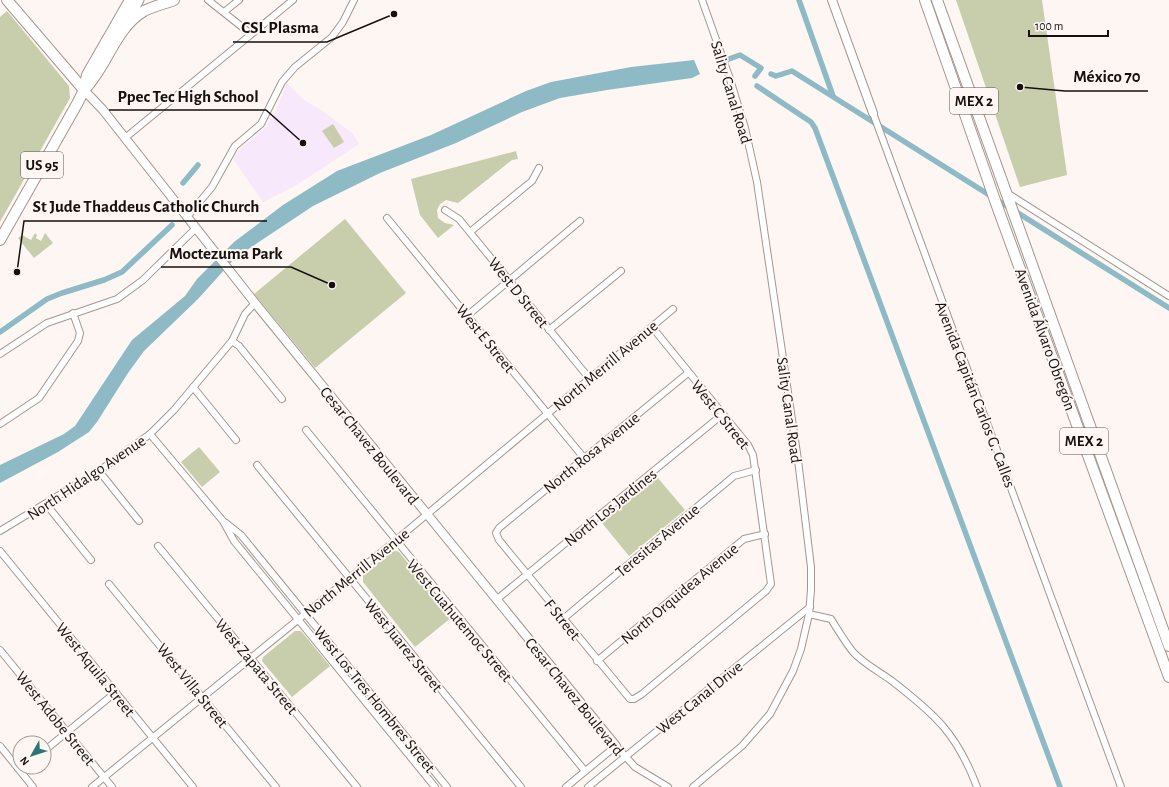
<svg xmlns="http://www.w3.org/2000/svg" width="1169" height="787" font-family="'Alegreya Sans',sans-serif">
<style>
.education{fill:#f7e8fb}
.green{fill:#c8cdac}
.water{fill:#8ebac6}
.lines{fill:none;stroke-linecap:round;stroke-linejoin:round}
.canal{stroke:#8ebac6;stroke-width:5.5}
.minor-casing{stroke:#a5968e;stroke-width:8}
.tertiary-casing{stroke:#a5968e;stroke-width:10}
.secondary-casing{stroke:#a5968e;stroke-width:11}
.trunk-casing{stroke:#a5968e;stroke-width:12}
.minor{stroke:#fff;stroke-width:6}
.tertiary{stroke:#fff;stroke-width:8}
.secondary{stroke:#fff;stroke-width:9}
.trunk{stroke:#fff;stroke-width:10}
.labels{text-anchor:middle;stroke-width:4;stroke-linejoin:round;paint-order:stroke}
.shield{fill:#fdf6f3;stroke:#5b5553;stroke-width:1}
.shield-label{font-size:15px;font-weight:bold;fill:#16100e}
.street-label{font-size:16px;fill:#16100e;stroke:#fdf6f3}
.leader{fill:none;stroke:#16100e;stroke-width:1.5}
.callout-dot{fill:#16100e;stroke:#fdf6f3;stroke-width:1.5}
.callout-label{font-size:17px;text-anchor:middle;font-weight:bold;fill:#16100e;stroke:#fdf6f3;stroke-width:4;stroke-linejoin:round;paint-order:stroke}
</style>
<rect width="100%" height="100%" fill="#fdf6f3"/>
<polygon class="education" points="287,83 304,100 324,112 352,133 359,144 295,186 263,202 233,159 240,149 263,130 274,115"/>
<g class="green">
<polygon points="956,0 1042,0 1067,175 1020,187"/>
<polygon points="7,11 69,86 70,98 0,222 0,17"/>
<polygon points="333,124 344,142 334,148 322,131"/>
<polygon points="516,151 518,159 512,160 458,203 446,200 440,204 437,210 438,218 445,223 454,225 438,238 420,215 411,179"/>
<polygon points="345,219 406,293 315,368 254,294"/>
<polygon points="35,233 37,235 36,238 41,241 45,233 53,243 34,258 18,238 22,235 31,240"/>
<polygon points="199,447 220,472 202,487 181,462"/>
<polygon points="657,477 685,510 629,556 602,523"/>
<polygon points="394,550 399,552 452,617 415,647 363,582 363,575"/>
<polygon points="295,631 301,631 330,666 292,697 262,661 263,657"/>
</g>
<polygon class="water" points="694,60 700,74 692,78 607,90 560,98 522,112 456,143 380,173 313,206 235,258 198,299 144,351 128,373 97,422 89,432 58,452 0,483 0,465 64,434 75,426 132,340 185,296 197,279 234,242 283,205 337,171 431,135 526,91 551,82 631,67"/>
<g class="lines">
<g class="canal">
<polyline points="799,0 833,96"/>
<polyline points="729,59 740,55 761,68 755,76"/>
<polyline points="771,74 776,76 792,71 1169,308"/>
<polyline points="757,86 811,122 815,128 1060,787"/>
<polyline points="183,183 198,165"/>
<polyline points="0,332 47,299 62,293 104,280 122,272 172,225"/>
</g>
<g class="minor-casing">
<g id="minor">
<polyline points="208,0 251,34"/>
<polyline points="224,12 239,0"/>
<polyline points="873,113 1121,787"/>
<polyline points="125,138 293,0"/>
<polyline points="1007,193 1169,296"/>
<polyline points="445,210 459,219 589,378"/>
<polyline points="187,217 212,187 235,146 261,124 282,82 295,67 332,37 343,22 354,0"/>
<polyline points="387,218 584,458"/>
<polyline points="470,232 532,181 539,168"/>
<polyline points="468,315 580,221"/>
<polyline points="652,327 748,445 753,455 771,584 766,591 642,694 634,699 630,699 499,540 496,533 499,528 688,373"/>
<polyline points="549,330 621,271"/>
<polyline points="232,341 239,346 282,399"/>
<polyline points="0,354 47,323 117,299 143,280 196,228"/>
<polyline points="193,387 236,440"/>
<polyline points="0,424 39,398 78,341 80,333 73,313"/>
<polyline points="306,430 585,771"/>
<polyline points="150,434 223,521 234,541 435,787"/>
<polyline points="257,465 521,787"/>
<polyline points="99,471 139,521"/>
<polyline points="46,504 91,560"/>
<polyline points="226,523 241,535 447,787"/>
<polyline points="0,531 99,471 150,434 174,410 232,341 245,314 255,303"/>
<polyline points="158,546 357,787"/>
<polyline points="0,551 193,787"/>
<polyline points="109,584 276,787"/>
<polyline points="496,600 723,414"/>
<path d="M809,614L831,619C838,630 845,642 853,652C864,664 880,672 892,681C936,715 957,734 977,787"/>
<polyline points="563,619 734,476 756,470"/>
<polyline points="0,650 112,787"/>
<polyline points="597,661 744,539 765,534"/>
<polyline points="0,746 33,787"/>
<polyline points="44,751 116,692"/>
<polyline points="92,787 395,541 673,309"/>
<polyline points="566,787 616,746 635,767 668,787"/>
<polyline points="588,787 810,607"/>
<polyline points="693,787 742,746 770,714 793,671 801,649 809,614 811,590 811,567 798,460 757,182 745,128 729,76 702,0"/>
</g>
</g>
<g class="tertiary-casing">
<g id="tertiary">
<polyline points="832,0 873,113"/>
<polyline points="84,90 103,110 255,303 616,746"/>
</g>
</g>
<g class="secondary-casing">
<polyline id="secondary" points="126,25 139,0"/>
</g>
<g class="trunk-casing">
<g id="trunk">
<polyline points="7,0 84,90"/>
<polyline points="925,0 997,206 1169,677"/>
<polyline points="937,0 1169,646"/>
<path d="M84,90C107,67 115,28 144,11C154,6 164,4 174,0"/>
<polyline points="0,240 77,104 84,90 87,75 130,0"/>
</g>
</g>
<use href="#minor" class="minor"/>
<use href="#tertiary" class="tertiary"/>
<use href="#secondary" class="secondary"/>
<use href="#trunk" class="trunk"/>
</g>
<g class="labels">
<g class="shield">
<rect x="950" y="88" width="48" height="26" rx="3"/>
<rect x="21" y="152" width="42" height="26" rx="3"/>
<rect x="1060" y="428" width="48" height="26" rx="3"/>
</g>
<g class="shield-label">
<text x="974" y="106">MEX 2</text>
<text x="42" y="170">US 95</text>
<text x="1084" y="446">MEX 2</text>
</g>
<g class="street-label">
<text transform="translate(732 92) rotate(73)" y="6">Sality Canal Road</text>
<text transform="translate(519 292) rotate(51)" y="6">West D Street</text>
<text transform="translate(486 338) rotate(51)" y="6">West E Street</text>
<text transform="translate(1046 339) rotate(70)" y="6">Avenida Álvaro Obregón</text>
<text transform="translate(605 365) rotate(-40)" y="6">North Merrill Avenue</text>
<text transform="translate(976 394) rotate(69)" y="6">Avenida Capitán Carlos G. Calles</text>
<text transform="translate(790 410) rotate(82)" y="6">Sality Canal Road</text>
<text transform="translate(721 414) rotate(51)" y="6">West C Street</text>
<text transform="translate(370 445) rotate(51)" y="6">Cesar Chavez Boulevard</text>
<text transform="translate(591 452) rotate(-39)" y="6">North Rosa Avenue</text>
<text transform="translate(86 477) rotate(-34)" y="6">North Hidalgo Avenue</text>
<text transform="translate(610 507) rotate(-39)" y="6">North Los Jardines</text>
<text transform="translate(657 540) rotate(-40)" y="6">Teresitas Avenue</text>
<text transform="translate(356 572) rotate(-39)" y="6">North Merrill Avenue</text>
<text transform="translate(679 593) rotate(-40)" y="6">North Orquidea Avenue</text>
<text transform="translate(563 619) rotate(51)" y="6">F Street</text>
<text transform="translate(460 620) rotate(50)" y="6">West Cuahutemoc Street</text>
<text transform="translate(404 645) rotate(51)" y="6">West Juarez Street</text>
<text transform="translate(257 666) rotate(50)" y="6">West Zapata Street</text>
<text transform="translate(96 669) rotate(51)" y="6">West Aquila Street</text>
<text transform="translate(193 685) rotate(51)" y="6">West Villa Street</text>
<text transform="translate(575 696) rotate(51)" y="6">Cesar Chavez Boulevard</text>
<text transform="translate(699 697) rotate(-39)" y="6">West Canal Drive</text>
<text transform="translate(375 699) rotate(51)" y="6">West Los Tres Hombres Street</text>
<text transform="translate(56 718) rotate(51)" y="6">West Adobe Street</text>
</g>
</g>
<path class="leader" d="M394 14L327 42H233M1020 87L1065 91H1148M303 143L266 110H109M17 272L24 221H267M332 285L291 267H161"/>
<g class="callout-dot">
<circle cx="394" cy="14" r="4"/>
<circle cx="1020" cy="87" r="4"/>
<circle cx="303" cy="143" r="4"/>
<circle cx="17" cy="272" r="4"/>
<circle cx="332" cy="285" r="4"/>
</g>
<g class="callout-label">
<text x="280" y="33">CSL Plasma</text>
<text x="1107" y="82">México 70</text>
<text x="188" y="102">Ppec Tec High School</text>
<text x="146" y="212">St Jude Thaddeus Catholic Church</text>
<text x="226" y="259">Moctezuma Park</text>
</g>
<g transform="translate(32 755) rotate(231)"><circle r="19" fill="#fdf6f3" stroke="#a19a97"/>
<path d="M0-3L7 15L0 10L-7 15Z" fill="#2b7575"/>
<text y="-6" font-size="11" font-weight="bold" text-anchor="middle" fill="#16100e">N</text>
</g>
<path d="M1029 30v6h79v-6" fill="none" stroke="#16100e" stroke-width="2"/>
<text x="1035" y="30" font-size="12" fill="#16100e" stroke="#fdf6f3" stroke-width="3" paint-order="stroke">100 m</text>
</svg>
